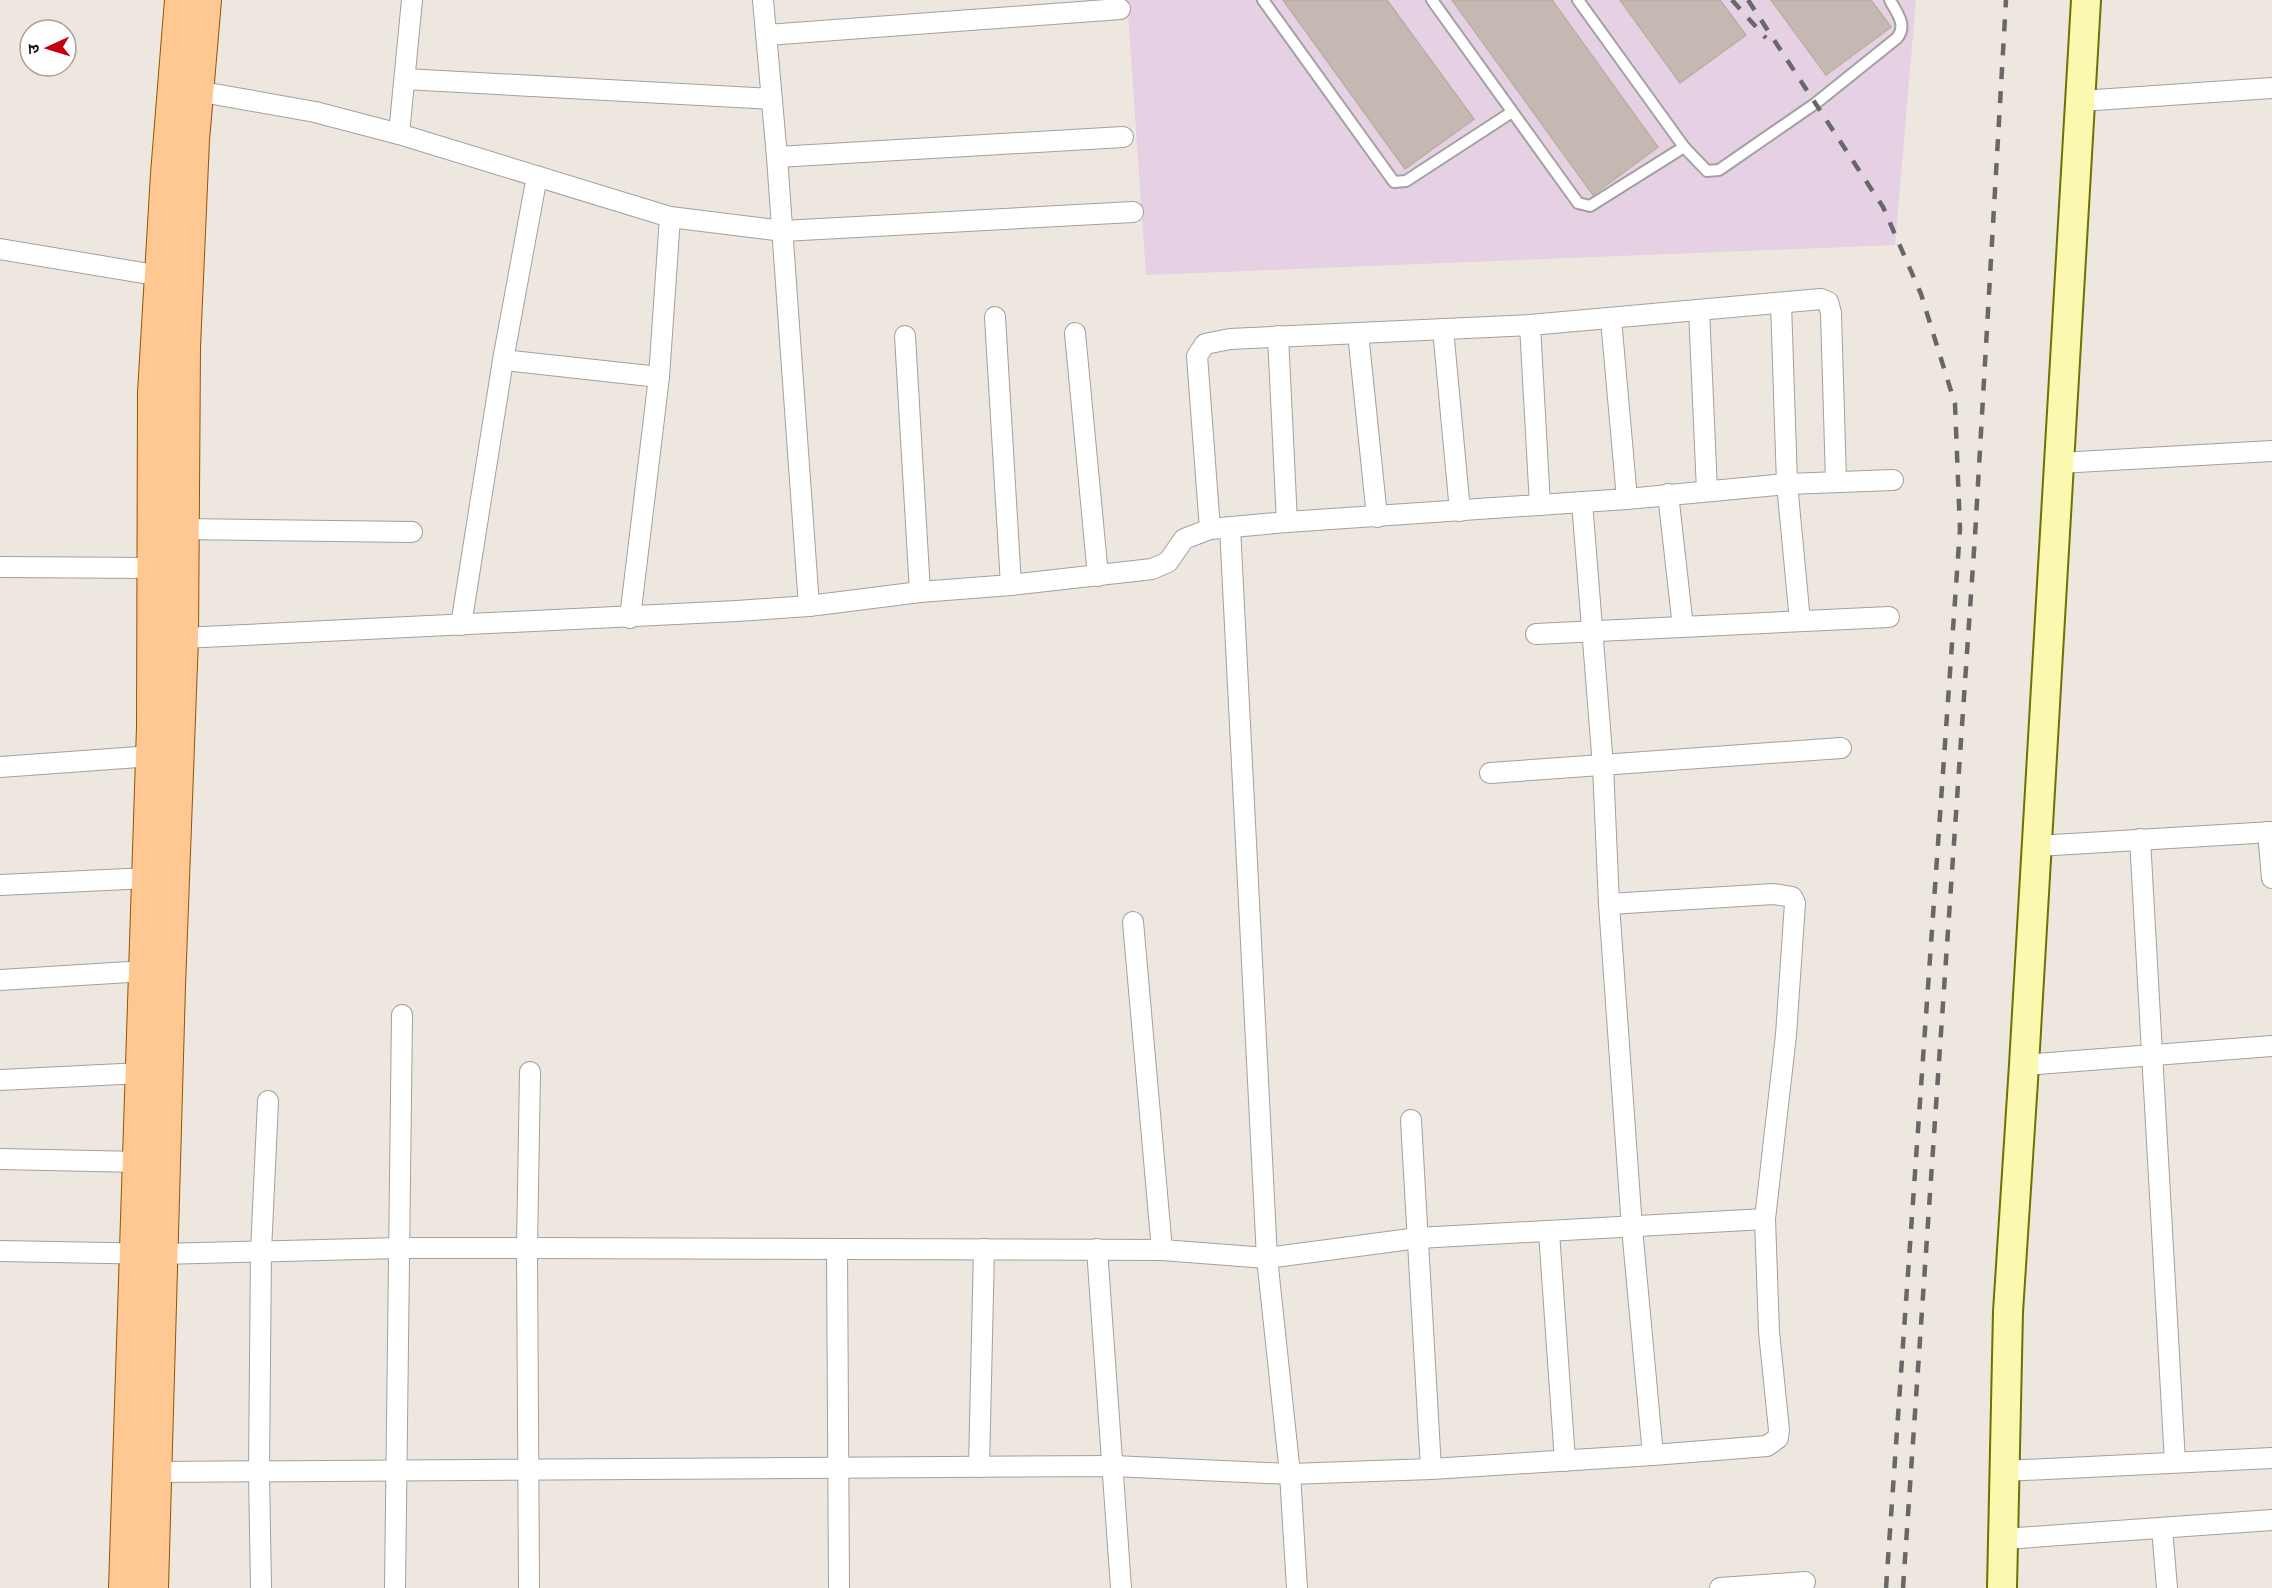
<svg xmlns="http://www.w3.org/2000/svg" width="2272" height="1588" font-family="Montserrat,'Noto Sans Devanagari',sans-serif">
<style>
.industrial{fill:#e6d1e4}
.building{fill:#c4b9b2;stroke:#bfaca1;stroke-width:1.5}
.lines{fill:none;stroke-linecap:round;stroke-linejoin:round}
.lane-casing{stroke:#a1a1a1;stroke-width:14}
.street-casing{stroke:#a1a1a1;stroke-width:22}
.secondary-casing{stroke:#6e7201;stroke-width:32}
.primary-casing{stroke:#915600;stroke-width:34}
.lane{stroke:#fff;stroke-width:10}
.street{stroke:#fff;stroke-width:20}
.secondary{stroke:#fbf9af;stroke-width:28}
.primary{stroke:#ffc792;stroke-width:32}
.rail{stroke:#686868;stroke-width:4.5;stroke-dasharray:12 12;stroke-linecap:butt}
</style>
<rect width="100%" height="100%" fill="#ede7df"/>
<polygon class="industrial" points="1127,0 1916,0 1895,245 1146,275"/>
<g class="building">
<polygon points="1283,0 1387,0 1474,119 1405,169"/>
<polygon points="1452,0 1552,0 1658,147 1593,195"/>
<polygon points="1620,0 1720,0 1746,35 1680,83"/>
<polygon points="1771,0 1871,0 1891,27 1826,75"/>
</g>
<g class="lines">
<g class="lane-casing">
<g id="lane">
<polyline points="1263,0 1394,182 1406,181 1512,112"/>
<polyline points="1432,0 1578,203 1590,206 1684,147"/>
<path d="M1578,0L1684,147L1707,171L1719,170L1816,103L1897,38C1908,25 1896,12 1890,0"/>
</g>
</g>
<g class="street-casing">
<g id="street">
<polyline points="763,0 777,157 809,606"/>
<polyline points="767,35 1120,9"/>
<polyline points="405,79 772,99"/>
<polyline points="197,91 315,112 399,134 670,217 783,231 1133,212"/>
<polyline points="2081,101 2272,88"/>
<polyline points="399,134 412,0"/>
<polyline points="777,157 1123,137"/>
<polyline points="0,249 161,276"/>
<polyline points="1781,303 1787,484 1800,621"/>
<polyline points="1699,310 1707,491"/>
<polyline points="995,317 1011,585"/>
<polyline points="1611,319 1627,499"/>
<polyline points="1530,325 1540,505"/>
<polyline points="1443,329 1460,511"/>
<polyline points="1075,333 1098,576"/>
<polyline points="1358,333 1377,517"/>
<polyline points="905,336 920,592"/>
<polyline points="1278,336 1287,522"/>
<polyline points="503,360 659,377"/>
<polyline points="2059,463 2272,451"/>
<polyline points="1668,494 1683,627"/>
<polyline points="1582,502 1603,766 1609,904 1632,1228 1653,1455"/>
<polyline points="1230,527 1267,1258 1290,1474 1297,1588"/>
<polyline points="182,529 412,532"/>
<polyline points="1210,529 1197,356 1205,344 1230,339 1530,325 1821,299 1828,302 1831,313 1836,481"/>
<polyline points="0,567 153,568"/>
<polyline points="630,618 659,377 670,217"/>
<polyline points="461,625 503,360 537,176"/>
<polyline points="1536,634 1889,617"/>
<polyline points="182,638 737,611 809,606 920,592 1011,585 1152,569 1168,562 1184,539 1210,529 1287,522 1627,499 1787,484 1893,480"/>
<polyline points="0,767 152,756"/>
<polyline points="1490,773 1841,748"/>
<polyline points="2268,832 2272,878"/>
<polyline points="2140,839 2175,1462"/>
<polyline points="2037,846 2272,832"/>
<polyline points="0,885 148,878"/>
<polyline points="1133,922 1162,1250"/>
<polyline points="0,980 145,971"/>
<polyline points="2024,1065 2272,1046"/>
<polyline points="0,1080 142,1073"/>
<polyline points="1411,1120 1431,1469"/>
<polyline points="0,1159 139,1162"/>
<polyline points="1549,1232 1565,1461"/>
<polyline points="837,1249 839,1588"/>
<polyline points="1097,1249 1121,1588"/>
<polyline points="0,1251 161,1254 399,1248 527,1248 1162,1250 1267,1258 1418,1238 1765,1219"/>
<polyline points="979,1467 984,1249"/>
<polyline points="2004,1471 2272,1458"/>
<polyline points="155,1472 1113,1466 1290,1474 1431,1469 1653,1455 1767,1446 1778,1438 1779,1430 1769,1332 1765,1219 1786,1035 1795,903 1792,897 1774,894 1609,904"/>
<polyline points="2162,1528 2167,1588"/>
<polyline points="2004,1539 2272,1520"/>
<polyline points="261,1588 259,1472 261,1251 268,1101"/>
<polyline points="395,1588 402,1015"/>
<polyline points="529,1588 527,1248 530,1072"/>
<polyline points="1720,1588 1805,1582"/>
</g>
</g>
<g class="secondary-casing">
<polyline id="secondary" points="2002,1588 2008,1312 2024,1065 2086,0"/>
</g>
<g class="primary-casing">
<g id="primary">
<polyline points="125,1588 153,727 154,393 167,174 181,0"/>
<polyline points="152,1588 169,986 182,638 184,347 193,140 205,0"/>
</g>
</g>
<use href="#lane" class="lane"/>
<use href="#street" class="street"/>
<use href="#secondary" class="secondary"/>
<use href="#primary" class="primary"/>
<g class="rail">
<polyline points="1732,0 1766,38"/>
<polyline points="1748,0 1883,207 1921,294 1955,404 1960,529 1886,1588"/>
<polyline points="1903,1588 1975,536 2006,0"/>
</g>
</g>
<g transform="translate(48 48) rotate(266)"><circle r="28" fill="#ffffff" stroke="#a3a3a3" stroke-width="1.5"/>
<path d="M0-4.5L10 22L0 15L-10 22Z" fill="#c5000f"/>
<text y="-9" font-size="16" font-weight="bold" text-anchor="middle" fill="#1a1a1a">उ</text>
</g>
</svg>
